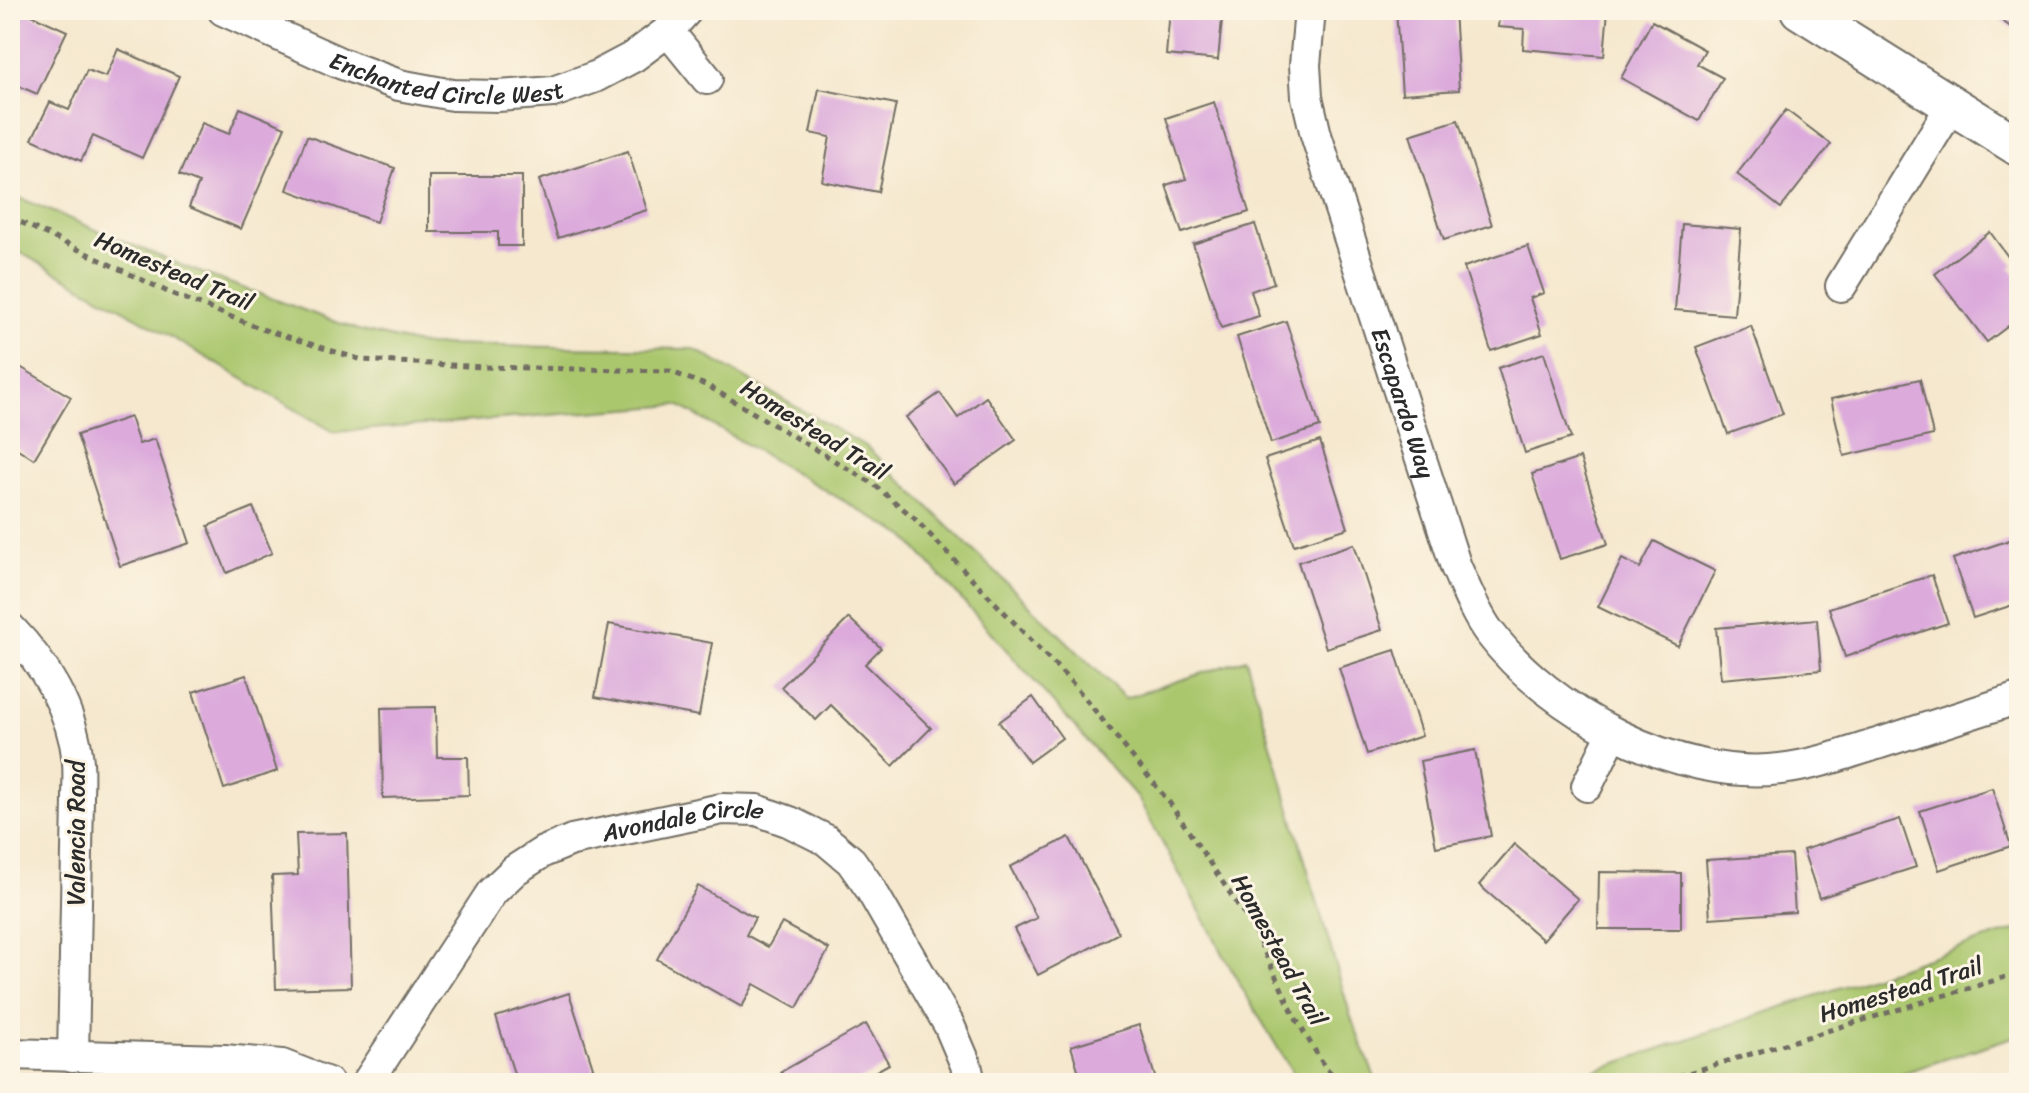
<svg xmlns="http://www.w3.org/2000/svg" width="2029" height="1093" font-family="Sriracha,sans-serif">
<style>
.green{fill:#abc76e;stroke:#6b794c;stroke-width:2}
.building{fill:#dcabdc}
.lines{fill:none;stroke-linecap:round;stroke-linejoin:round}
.minor-casing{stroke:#726d64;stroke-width:34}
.tertiary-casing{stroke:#726d64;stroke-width:42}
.path{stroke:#726d64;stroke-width:5;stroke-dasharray:6 6;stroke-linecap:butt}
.minor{stroke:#fff;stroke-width:30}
.tertiary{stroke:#fff;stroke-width:38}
.labels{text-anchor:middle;stroke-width:6;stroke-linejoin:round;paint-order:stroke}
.street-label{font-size:24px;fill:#2b2b2b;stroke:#fcf5e5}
</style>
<rect width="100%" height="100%" fill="#fcf5e5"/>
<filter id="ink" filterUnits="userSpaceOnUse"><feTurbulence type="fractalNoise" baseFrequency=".0125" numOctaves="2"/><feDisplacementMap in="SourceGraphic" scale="16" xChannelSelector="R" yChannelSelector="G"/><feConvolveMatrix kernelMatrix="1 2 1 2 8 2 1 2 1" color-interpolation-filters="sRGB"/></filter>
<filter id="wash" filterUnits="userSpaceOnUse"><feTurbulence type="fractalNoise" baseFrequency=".006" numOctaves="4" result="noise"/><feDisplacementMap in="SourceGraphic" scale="32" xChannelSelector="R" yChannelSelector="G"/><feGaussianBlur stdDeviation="1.8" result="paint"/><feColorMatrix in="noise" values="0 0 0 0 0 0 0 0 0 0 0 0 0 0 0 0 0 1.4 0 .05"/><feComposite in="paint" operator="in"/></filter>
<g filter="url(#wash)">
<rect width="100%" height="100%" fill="#f5e8ce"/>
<g class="green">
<polygon points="10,194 183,266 358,330 423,345 694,349 867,447 1125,698 1246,659 1351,1017 1377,1083 1299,1083 1240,985 1138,798 906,537 678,405 334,432 135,316 10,247"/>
<polygon points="2019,929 2019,1035 1872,1083 1558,1083 1948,951"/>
</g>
<g id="blocks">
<g class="building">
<polygon points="10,10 21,10 67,31 37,94 10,82"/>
<polygon points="1170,10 1223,10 1218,60 1166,55"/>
<polygon points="1396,10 1454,10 1459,90 1402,94"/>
<polygon points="1500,10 1608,10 1604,56 1523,49 1524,29 1498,27"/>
<polygon points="1987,10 2019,10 2019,33"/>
<polygon points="1652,21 1705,50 1697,64 1723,78 1699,121 1621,78"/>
<polygon points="118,49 179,76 142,158 93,136 81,161 32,139 50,102 69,110 87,70 106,77"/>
<polygon points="819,89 896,104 878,192 822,181 830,137 810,133"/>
<polygon points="1214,102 1249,212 1182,233 1166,185 1186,179 1166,118"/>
<polygon points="240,108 285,127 241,229 189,207 199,183 179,175 202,123 229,134"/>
<polygon points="1786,110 1831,144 1781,208 1737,174"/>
<polygon points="1458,120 1492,225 1444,240 1410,135"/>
<polygon points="307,136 395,168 376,222 287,190"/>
<polygon points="628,151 647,210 558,238 539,180"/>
<polygon points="429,176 522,176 522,246 498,246 498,232 429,232"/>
<polygon points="1255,224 1274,283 1251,291 1259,316 1221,328 1193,244"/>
<polygon points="1682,224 1741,229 1734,315 1675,310"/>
<polygon points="1990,232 2014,265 2010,268 2019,280 2019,318 1987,342 1935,274"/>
<polygon points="1528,246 1544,293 1530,298 1542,334 1491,351 1464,267"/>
<polygon points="1286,321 1320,427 1271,443 1237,337"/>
<polygon points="1751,326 1783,414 1728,434 1696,347"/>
<polygon points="1544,353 1571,438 1525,453 1498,368"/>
<polygon points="10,361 71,397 34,459 10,444"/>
<polygon points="1920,379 1933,435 1844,456 1831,399"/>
<polygon points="940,393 958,418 986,397 1016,440 954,484 906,417"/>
<polygon points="130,417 139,444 155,439 190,543 120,566 77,435"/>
<polygon points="1320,441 1348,528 1294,545 1265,459"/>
<polygon points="1580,458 1608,544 1560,559 1532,474"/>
<polygon points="253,507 272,553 227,573 208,526"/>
<polygon points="2019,537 2019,603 1973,618 1953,559"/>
<polygon points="1654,541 1715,571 1678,646 1598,607 1622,559 1640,568"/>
<polygon points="1354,544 1382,630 1326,648 1298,562"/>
<polygon points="1932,575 1948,623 1845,657 1829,608"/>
<polygon points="849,618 881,648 865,664 931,728 893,766 831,705 816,720 781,687"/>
<polygon points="1817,619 1821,670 1721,679 1716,628"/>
<polygon points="609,624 712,643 699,716 595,697"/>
<polygon points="1395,650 1422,736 1367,754 1339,668"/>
<polygon points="246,675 277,771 224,789 193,692"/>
<polygon points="1033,697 1062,738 1029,762 999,722"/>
<polygon points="436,707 437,757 468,757 469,795 383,798 381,708"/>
<polygon points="1475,750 1491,836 1436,847 1420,761"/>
<polygon points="1992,788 2011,846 1939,870 1920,811"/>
<polygon points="1900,819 1916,867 1819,898 1803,850"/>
<polygon points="347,833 351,987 276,989 272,876 298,875 296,834"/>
<polygon points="1069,837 1119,933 1038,975 1014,929 1037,918 1010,867"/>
<polygon points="1514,844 1578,899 1543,940 1479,885"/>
<polygon points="1791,855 1795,912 1710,918 1706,860"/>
<polygon points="1599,872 1681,873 1681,929 1598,929"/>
<polygon points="698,886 755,918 746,935 768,947 782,923 829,949 797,1008 754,984 742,1007 657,959"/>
<polygon points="569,993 598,1083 517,1083 496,1017"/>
<polygon points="866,1024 889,1064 860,1080 862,1083 788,1083 781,1072"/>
<polygon points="1139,1025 1157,1083 1082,1083 1071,1046"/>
</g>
</g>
</g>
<g filter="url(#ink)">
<use href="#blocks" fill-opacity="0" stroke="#726d64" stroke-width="2"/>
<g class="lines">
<g class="minor-casing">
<g id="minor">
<path id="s1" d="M223,10L340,63L399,85L453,95L498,96L553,92L595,77L633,57L668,31L687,10"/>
<path id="s2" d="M1310,10L1305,65L1307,97L1316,135L1456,567C1466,589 1475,613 1489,632C1550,713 1678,781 1780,769C1815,765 1848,753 1880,743C1926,728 1973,713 2019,698"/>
<polyline points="668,31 707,79"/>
<polyline points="1841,286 1952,105"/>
<path d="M10,628C45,664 73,711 78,762C79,774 78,787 78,800L73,1057"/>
<polyline points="1587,786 1613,733"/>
<polyline points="10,1054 224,1060 282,1065 328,1083"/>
<path id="s3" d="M367,1083L492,892L515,870L543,852L572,840L722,809L757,810L790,822L826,840L851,861L870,888L949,1025L966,1065L970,1083"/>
</g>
</g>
<g class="tertiary-casing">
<polyline id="tertiary" points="1800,10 2019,147"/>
</g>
<g class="path">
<polyline points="10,217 170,293 262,329 362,360 484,367 669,371 708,386 872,483 913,517 1075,686 1169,802 1252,926 1296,1019 1325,1067 1341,1083"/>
<polyline points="1655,1083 2019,973"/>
</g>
<use href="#minor" class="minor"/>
<use href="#tertiary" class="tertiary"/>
</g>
</g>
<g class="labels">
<g class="street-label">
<text dy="8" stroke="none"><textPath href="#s1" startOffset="238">Enchanted Circle West</textPath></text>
<text transform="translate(174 271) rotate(23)" y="8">Homestead Trail</text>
<text dy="8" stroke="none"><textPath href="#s2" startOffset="408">Escapardo Way</textPath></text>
<text transform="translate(815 430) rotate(32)" y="8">Homestead Trail</text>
<text dy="8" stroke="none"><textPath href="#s3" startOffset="438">Avondale Circle</textPath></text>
<text transform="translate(76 833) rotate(-90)" y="8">Valencia Road</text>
<text transform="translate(1279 950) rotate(61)" y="8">Homestead Trail</text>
<text transform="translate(1901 990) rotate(-17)" y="8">Homestead Trail</text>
</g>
</g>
<rect width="2029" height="1093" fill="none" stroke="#fcf5e5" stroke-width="40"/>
</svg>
